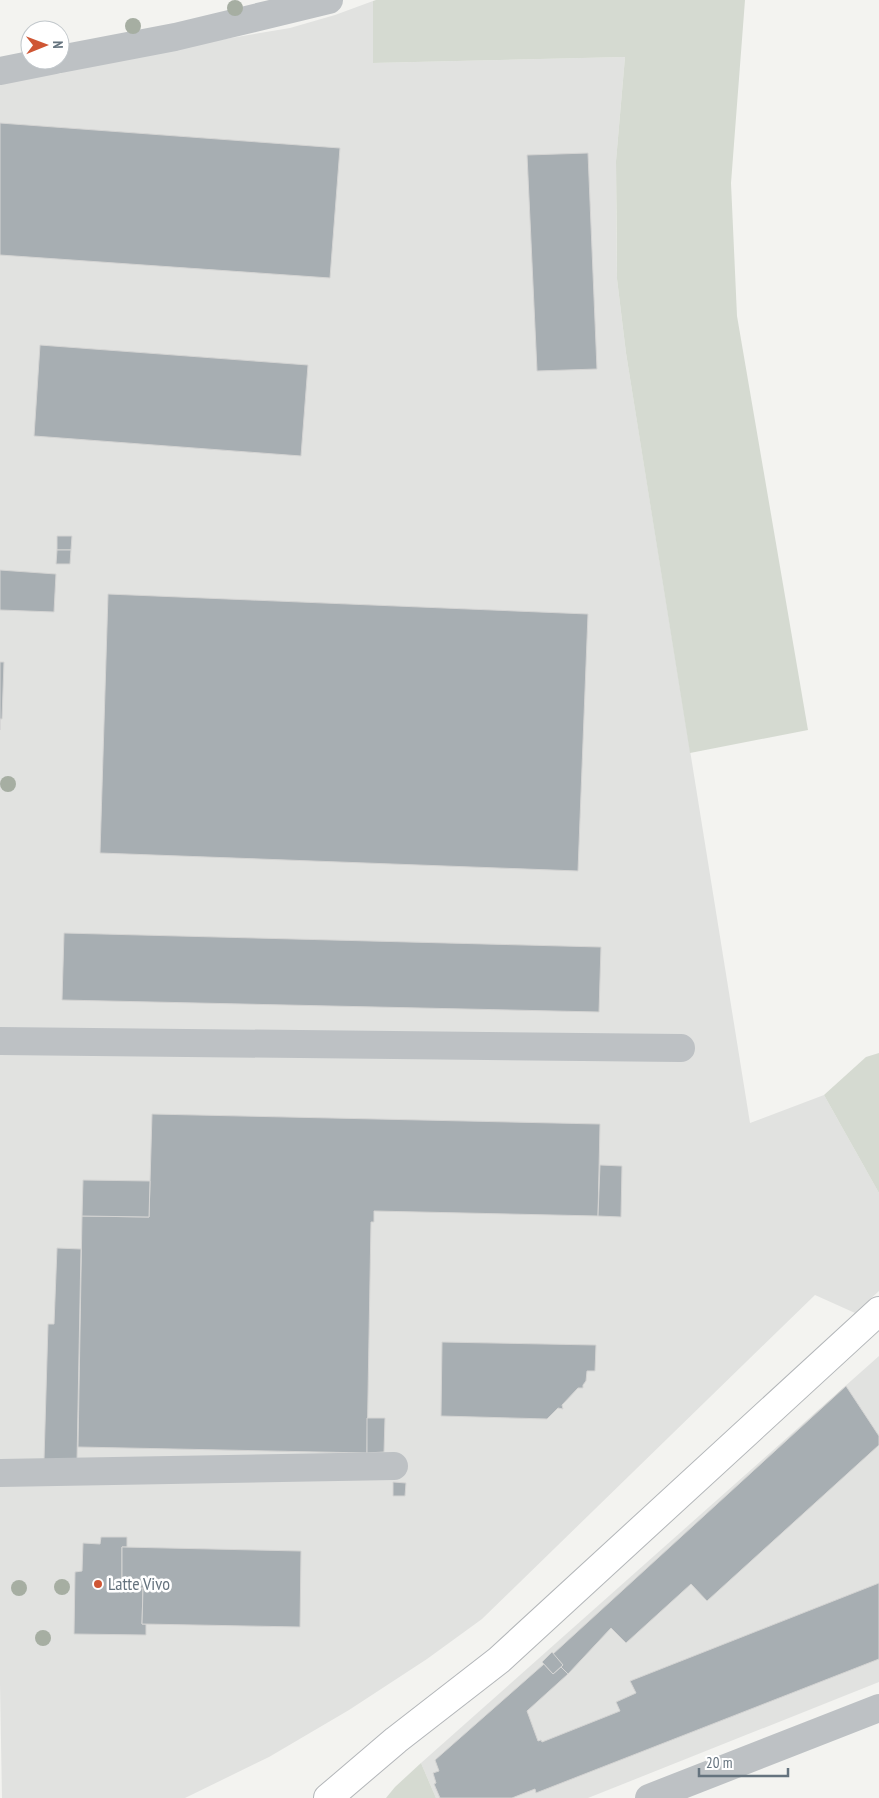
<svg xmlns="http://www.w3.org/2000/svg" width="879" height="1798" font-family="'PT Sans Narrow',sans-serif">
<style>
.built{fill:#e1e2e0}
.green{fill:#d5dad1}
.building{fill:#a7aeb2;stroke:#d4d4d3}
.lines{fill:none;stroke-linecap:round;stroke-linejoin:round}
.major-casing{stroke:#b3b6b9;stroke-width:30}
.minor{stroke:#bdc1c4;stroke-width:28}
.major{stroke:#fff;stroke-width:28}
.tree{fill:#a6aea2}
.poi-dot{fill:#cf5634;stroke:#fff;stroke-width:2}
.labels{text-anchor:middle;stroke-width:5;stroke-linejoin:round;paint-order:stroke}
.poi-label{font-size:18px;fill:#65737e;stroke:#fff;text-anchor:start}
</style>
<rect width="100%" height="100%" fill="#f3f3f0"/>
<g class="built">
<polygon points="373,1 373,63 625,57 616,161 616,211 617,279 626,353 750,1123 824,1095 879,1193 879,1291 855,1313 815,1295 482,1619 427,1659 349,1710 269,1757 185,1798 2,1798 0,1684 0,77 290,28 335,15"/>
<polygon points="879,1356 879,1682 588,1798 436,1798 421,1763"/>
</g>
<g class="green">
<polygon points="376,0 745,0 731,183 737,316 808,730 690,753 626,353 617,279 616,161 625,57 373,63 373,1"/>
<polygon points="879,1053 879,1193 824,1095 866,1057"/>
<polygon points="421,1763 436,1798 386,1798 395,1787"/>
</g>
<g class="building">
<polygon points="0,123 340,148 330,278 0,255"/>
<polygon points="588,153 597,369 537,371 527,155"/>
<polygon points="40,345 308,365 301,456 34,436"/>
<polygon points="57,536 72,536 71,550 57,550"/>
<polygon points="57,550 71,550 70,564 56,564"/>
<polygon points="0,570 56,574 54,612 0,610"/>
<polygon points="108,594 588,614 578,871 100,853"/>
<polygon points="0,662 4,662 2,719 0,719 0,730"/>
<polygon points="64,933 601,947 599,1012 62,1000"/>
<polygon points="152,1114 600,1124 598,1216 374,1211 374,1222 371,1222 367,1453 78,1447 82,1216 149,1217"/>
<polygon points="600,1165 622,1166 621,1217 598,1216"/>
<polygon points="83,1180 150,1181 149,1217 82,1216"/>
<polygon points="57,1248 81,1249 77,1461 44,1460 48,1324 54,1324"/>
<polygon points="442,1342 596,1345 595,1371 587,1371 586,1381 583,1385 583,1388 578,1388 562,1405 563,1409 558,1408 547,1419 441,1416"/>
<polygon points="846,1386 879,1436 879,1445 707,1601 691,1584 626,1643 611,1628 568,1674 561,1667 563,1665 553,1654"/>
<polygon points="367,1418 385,1418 384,1452 367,1453"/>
<polygon points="393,1482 406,1483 405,1496 393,1496"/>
<polygon points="101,1537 127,1537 127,1547 122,1547 122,1588 143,1588 142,1624 146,1624 146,1635 74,1634 75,1572 82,1571 83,1543 100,1544"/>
<polygon points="122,1547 301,1551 300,1627 142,1624 143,1588 122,1588"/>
<polygon points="879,1583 879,1659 536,1793 535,1789 512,1798 440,1798 434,1784 436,1783 433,1773 439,1771 435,1760 544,1664 553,1674 561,1667 568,1674 527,1711 538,1741 541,1740 542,1742 620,1711 616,1702 636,1693 630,1681"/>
<polygon points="552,1652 563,1665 553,1674 542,1662"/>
</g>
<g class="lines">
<g class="major-casing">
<polyline id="major" points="328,1798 396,1740 499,1660 879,1311"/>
</g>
<g class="minor">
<polyline points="60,59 175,37 329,0"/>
<polyline points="0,71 55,60"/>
<polyline points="0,1041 681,1048"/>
<polyline points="0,1473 394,1466"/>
<polyline points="649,1798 879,1708"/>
</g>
<use href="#major" class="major"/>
</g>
<g class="tree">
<circle cx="235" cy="8" r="8"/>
<circle cx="133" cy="26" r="8"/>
<circle cx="8" cy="784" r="8"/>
<circle cx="62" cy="1587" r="8"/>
<circle cx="19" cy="1588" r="8"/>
<circle cx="43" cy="1638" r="8"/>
</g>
<circle class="poi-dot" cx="98" cy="1584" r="5"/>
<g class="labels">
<g class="poi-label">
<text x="108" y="1590">Latte Vivo</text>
</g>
</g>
<g transform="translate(45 45) rotate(89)"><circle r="24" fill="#ffffff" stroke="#c1c7cb"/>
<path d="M0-4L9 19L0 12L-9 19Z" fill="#cf5634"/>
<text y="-8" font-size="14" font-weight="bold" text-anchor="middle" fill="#65737e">N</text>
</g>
<path d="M699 1768v8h89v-8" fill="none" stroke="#65737e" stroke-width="2.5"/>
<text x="706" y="1768" font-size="15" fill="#65737e" stroke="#ffffff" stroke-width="4" paint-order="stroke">20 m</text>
</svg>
